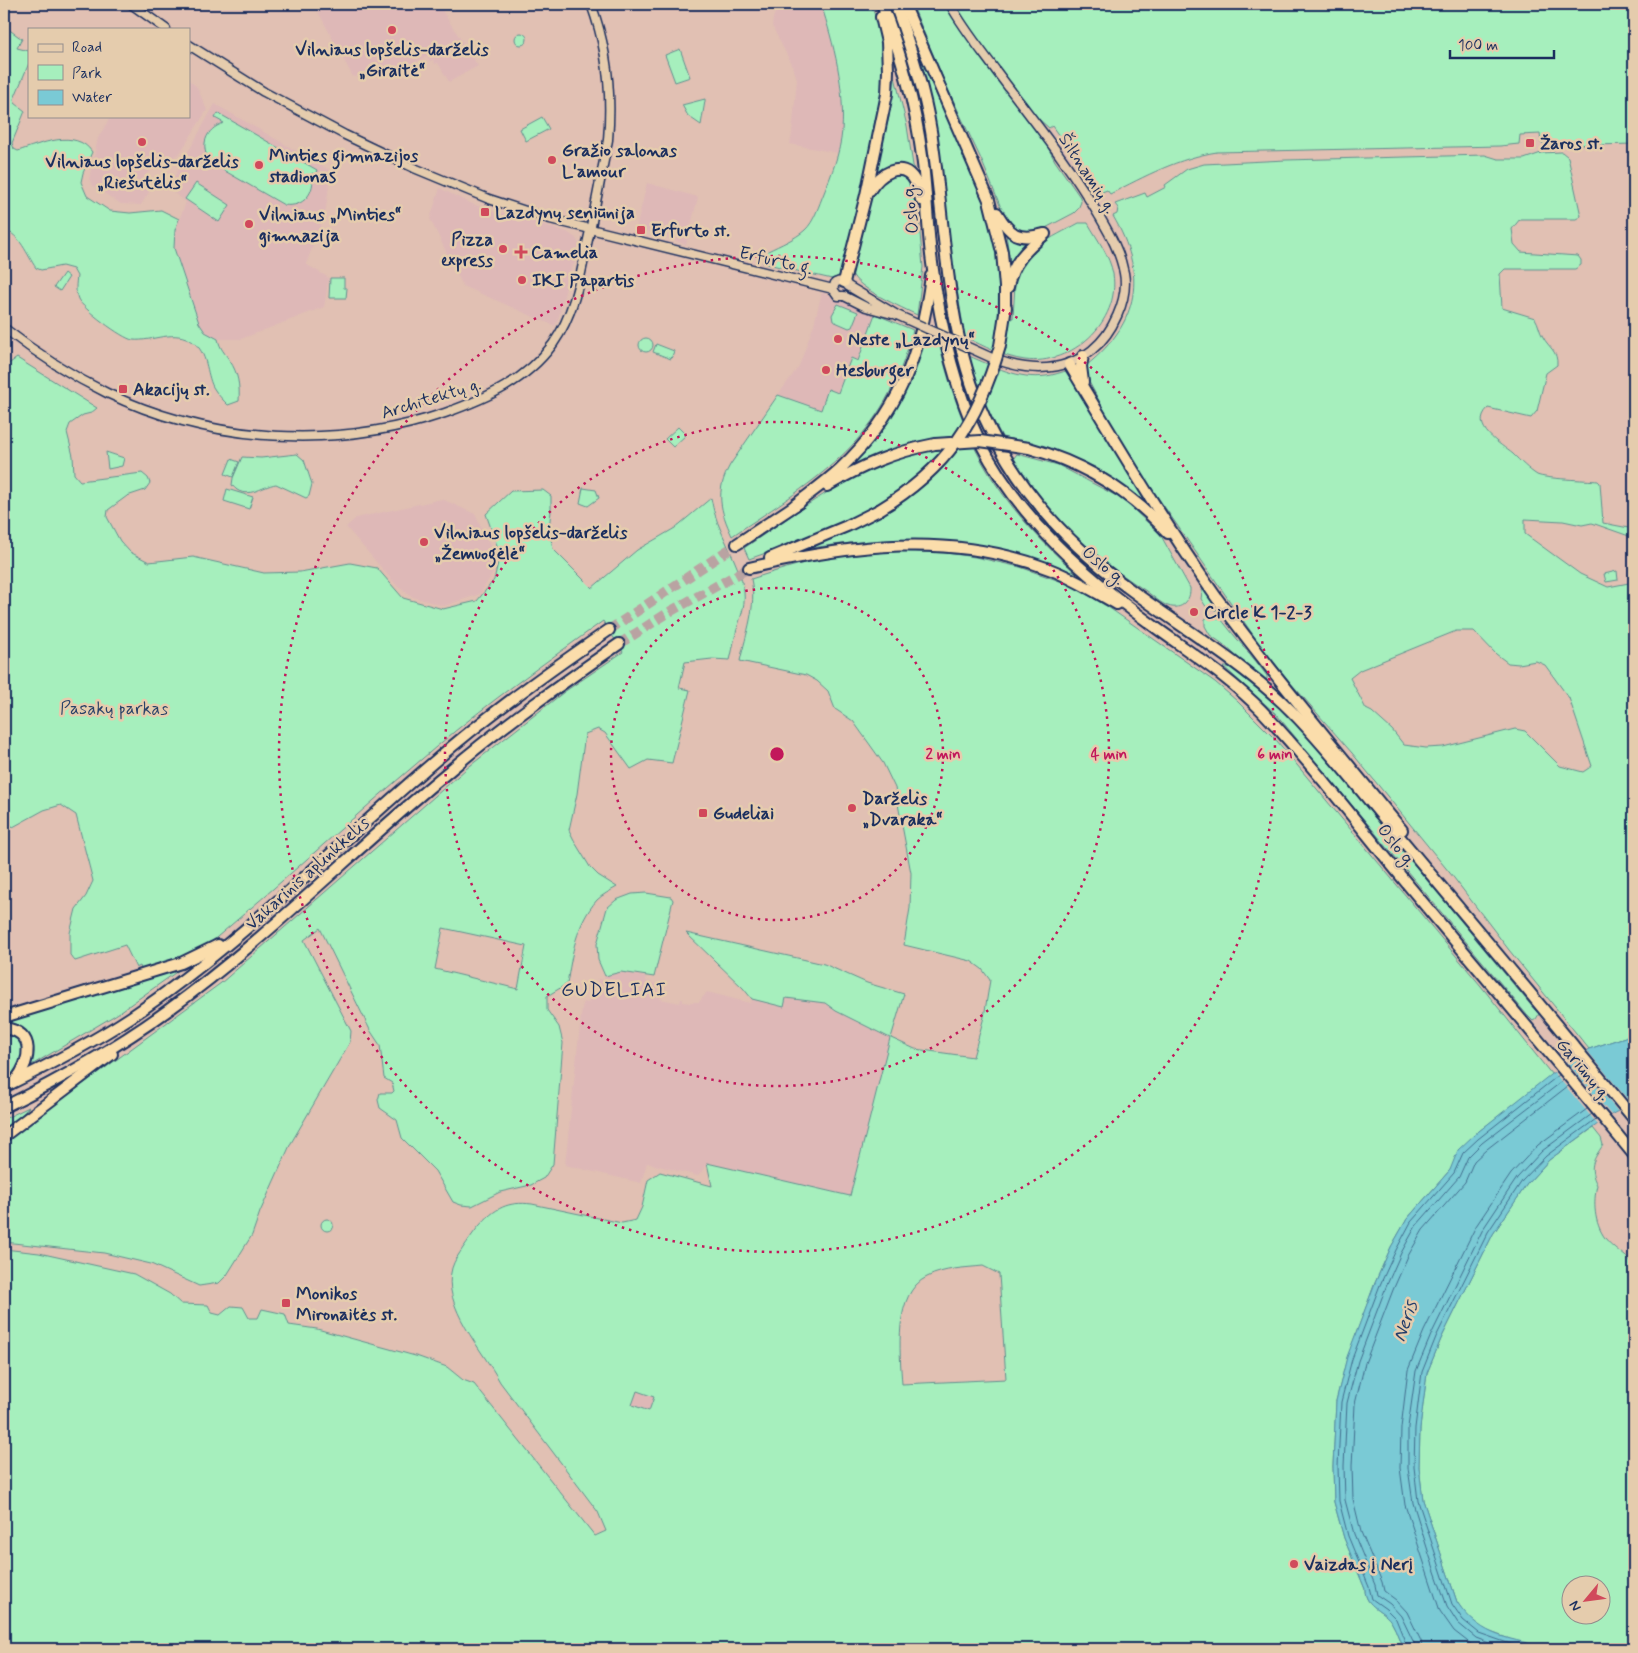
<svg xmlns="http://www.w3.org/2000/svg" width="1638" height="1653" font-family="Mynerve,sans-serif">
<style>
.built{fill:#deb8b7}
.green{fill:#a6efbd;stroke:#608f8e;fill-rule:evenodd}
.water{fill:#7acad5;stroke:#548ca5}
.pier{fill:#e1c0b3}
.lines{fill:none;stroke-linecap:round;stroke-linejoin:round}
.shore{stroke:#416d8e;stroke-width:1}
.trunk-tunnel{stroke:#b9a3a2;stroke-width:10;stroke-dasharray:10 5;stroke-linecap:butt}
.tertiary-casing{stroke:#1b2f5e;stroke-width:11}
.trunk-casing{stroke:#1b2f5e;stroke-width:14}
.tertiary{stroke:#e5ccad;stroke-width:8}
.trunk{stroke:#fbddab;stroke-width:10}
.tertiary-bridge-casing{stroke:#1b2f5e;stroke-width:11;stroke-linecap:butt}
.trunk-bridge-casing{stroke:#1b2f5e;stroke-width:14;stroke-linecap:butt}
.tertiary-bridge{stroke:#e5ccad;stroke-width:8}
.trunk-bridge{stroke:#fbddab;stroke-width:10}
.ring{fill:none;stroke:#c2185b;stroke-width:2.5;stroke-dasharray:2.5 5}
.poi-dot{fill:#d1495b;stroke:#e5ccad;stroke-width:2}
.labels{text-anchor:middle;stroke-width:5;stroke-linejoin:round;paint-order:stroke}
.poi-label{font-size:18px;font-weight:bold;fill:#1b2f5e;stroke:#e5ccad;text-anchor:start}
.street-label{font-size:18px;fill:#1b2f5e;stroke:#e5ccad}
.park-label{font-size:18px;fill:#294268;stroke:#e5ccad}
.water-label{font-size:19px;font-style:italic;fill:#243e6a;stroke:#e5ccad}
.quarter-label{font-size:20px;letter-spacing:1px;fill:#1b2f5e;stroke:#e5ccad}
.centre{fill:#c2185b;stroke:#e5ccad;stroke-width:2.5}
.ring-label{font-size:15px;text-anchor:middle;font-weight:bold;fill:#c2185b;stroke:#e5ccad;stroke-width:5;stroke-linejoin:round;paint-order:stroke}
</style>
<rect width="100%" height="100%" fill="#e1c0b3"/>
<filter id="ink" filterUnits="userSpaceOnUse"><feTurbulence type="fractalNoise" baseFrequency=".02" numOctaves="2"/><feDisplacementMap in="SourceGraphic" scale="10" xChannelSelector="R" yChannelSelector="G"/><feConvolveMatrix kernelMatrix="1 2 1 2 8 2 1 2 1" color-interpolation-filters="sRGB"/></filter>
<g filter="url(#ink)">
<g class="built">
<polygon points="314,4 438,4 478,66 449,82 438,63 435,64 433,60 430,61 427,56 397,72 396,70 353,77"/>
<polygon points="782,4 821,4 837,59 842,101 842,131 838,153 790,144 792,133 797,79 793,67 772,26 773,18 777,9"/>
<polygon points="189,80 197,87 207,110 180,153 147,173 142,181 151,189 141,205 121,204 93,186 89,179 98,138 111,116 189,116"/>
<polygon points="215,104 331,171 325,215 306,264 329,278 324,307 241,339 218,339 205,332 199,323 174,248 175,230 186,202 168,188"/>
<polygon points="647,183 698,197 686,245 657,233 636,229"/>
<polygon points="440,188 465,201 494,212 505,213 567,232 576,238 579,244 575,262 570,271 559,316 555,326 463,286 430,219"/>
<polygon points="822,292 875,314 858,362 850,359 838,393 821,410 778,395 799,366 814,324"/>
<polygon points="442,499 475,514 496,558 493,573 480,594 444,606 413,597 398,587 346,527 356,518"/>
<polygon points="621,972 646,977 646,981 659,985 658,990 658,993 662,992 660,999 680,1003 681,999 683,999 683,1002 690,1003 690,1002 699,1002 707,992 750,1003 752,999 784,1007 785,998 825,1003 836,1011 891,1038 850,1196 708,1163 698,1176 647,1163 641,1183 565,1165 582,1007 584,1002 588,1003 593,982 597,983 598,979 604,980 605,976"/>
<polygon points="637,1391 654,1397 649,1411 632,1405"/>
</g>
<g class="green">
<path d="M821,4H871L883,40L886,71L873,151L841,272L839,276L832,279L763,263L764,254L768,251C780,245 795,239 805,230C814,222 819,205 824,193C832,173 840,153 842,131C845,87 834,45 821,4Z"/>
<polygon points="912,4 946,4 973,45 1045,142 1055,161 1080,197 1081,202 1078,209 1074,213 1036,233 1018,233 1006,220 981,159 945,83"/>
<path d="M954,4H1634V144L1593,145L1541,143L1540,134L1520,135L1519,144L1500,146L1217,152C1179,158 1145,176 1110,194L1107,190L1102,192L1103,197H1098L1087,184L1077,166L1079,164L1052,126L1049,128L1032,113L978,40Z"/>
<path d="M4,26L22,39L17,48L29,51V63L14,99L15,103L25,111L12,143L14,149L18,151C39,144 76,128 92,152L83,173L81,182L87,196L110,211L130,213L161,210L179,219L175,230L174,248L199,323L205,332L218,339C220,349 225,353 230,361C238,373 240,386 239,401L228,405C223,400 217,394 213,387C206,373 208,353 193,342C175,328 153,342 133,340C123,339 82,308 78,299C75,291 76,284 77,276L73,269L62,266L41,270L36,268C27,255 20,234 4,230Z"/>
<circle cx="521" cy="39" r="6"/>
<path d="M916,45L973,176L985,207L993,236L999,268L998,319L1013,318C1014,307 1014,295 1015,284C1021,249 1052,238 1079,223H1088C1097,239 1110,256 1113,274C1121,322 1071,366 1025,360C1003,357 984,346 965,337L949,243L934,120L927,83Z"/>
<polygon points="680,49 690,77 675,82 665,55"/>
<path d="M895,77L907,126L914,172C899,164 886,167 873,177L889,117Z"/>
<polygon points="705,99 705,101 701,125 688,116 682,105"/>
<path d="M218,113L317,170L315,175L312,173C316,192 304,208 284,205L211,163C199,147 205,129 224,123L215,118Z"/>
<polygon points="542,117 549,129 526,141 520,129"/>
<path d="M1562,152L1568,157L1581,216L1576,219H1520L1512,229L1514,244L1521,252L1578,256L1581,260V265L1575,269H1505L1500,274L1502,308L1535,318C1539,324 1539,331 1543,337C1549,348 1558,351 1557,365L1546,373L1537,411L1531,418L1488,408C1469,427 1501,444 1513,454C1520,461 1529,470 1537,475C1546,479 1586,480 1598,481L1600,483L1603,523L1634,529V542L1629,536L1592,523L1582,525L1563,521L1525,519V534L1580,574L1608,587L1634,582V1034L1589,1049L1509,950L1454,878L1352,753L1289,681L1258,642L1141,473L1110,421L1088,380L1086,371L1087,365C1140,322 1147,274 1113,216L1117,214L1118,208L1115,204L1145,193L1147,197L1166,187L1165,185L1187,169L1204,164L1286,160L1485,155L1498,159H1524L1541,153ZM1456,631H1474L1496,654L1508,663L1519,664L1536,661L1545,665L1569,698L1592,766L1583,772L1560,766L1525,731L1515,729L1443,747L1426,748L1404,745L1392,730L1372,712L1366,709L1350,678L1360,670Z"/>
<path d="M889,174L906,176L913,187L918,211L923,267L917,315C903,308 856,288 852,273L872,194Z"/>
<polygon points="196,183 230,205 219,222 185,199"/>
<polygon points="1006,234 1019,242 1027,243 1011,269"/>
<polygon points="64,273 69,277 60,291 54,287"/>
<polygon points="330,278 344,278 344,288 347,288 346,298 329,298"/>
<polygon points="838,304 858,312 852,327 849,328 833,321 832,315"/>
<path d="M875,314L913,330C885,441 820,477 732,536C720,510 715,492 730,465L778,395L821,410L828,389L838,393L851,358L858,361Z"/>
<path d="M926,336L939,342C946,373 956,404 968,433C991,488 1033,535 1077,574C988,534 900,534 805,549C869,524 916,503 960,448L953,436C916,442 882,452 848,469C889,425 909,394 926,336Z"/>
<circle cx="646" cy="345" r="7"/>
<polygon points="656,344 674,351 671,359 653,352"/>
<path d="M969,356C993,366 1019,380 1046,376C1054,375 1062,372 1069,370L1151,506L1095,467L1049,448L1002,437L985,404Z"/>
<path d="M17,358L97,408L91,413L83,415L70,424L67,432L73,456L74,474L80,481L142,473L148,478L150,483L145,490L127,496L108,510L107,517L120,541L130,552L149,562L193,557L264,573L300,572L350,563L377,568L403,598L443,609L477,601L494,580L500,554L486,514L511,491L543,490L551,496V511L549,529L553,549L592,588L637,550L675,528L711,498C716,532 740,561 744,592C746,608 738,622 735,637C733,645 732,653 730,660L712,659L685,662L679,688L690,690L672,763L648,760L631,769L605,733L598,729L585,734L577,794L569,830L576,844L590,867L598,875L617,887C610,891 602,895 597,900C576,924 572,954 567,984L547,996V1010L559,1027L563,1043L553,1164L544,1178L531,1185L500,1192L472,1206L461,1205L453,1202L435,1171L402,1138L397,1120L380,1108L378,1100L380,1093H392L394,1091L392,1083L384,1078L380,1045L370,1030L320,928L304,940L351,1031L350,1042L291,1143L260,1212L252,1235L227,1275L219,1283L199,1286L151,1264L104,1253L4,1242V1142L221,983L466,769L564,692L623,652L603,621C546,662 489,702 436,747C357,813 282,883 203,949L193,954L142,971L140,966L136,968L125,945L75,961L70,955V933L76,909L86,896L93,881L76,815L61,805L44,810L13,827L4,817V367ZM443,928L526,946L518,989L435,969Z"/>
<polygon points="678,427 686,435 673,447 665,439"/>
<path d="M944,449C924,471 902,491 877,506C839,531 792,543 749,559L744,548C807,506 866,457 944,449Z"/>
<polygon points="106,452 124,458 122,466 108,469"/>
<path d="M297,454L304,460L312,484L309,496L306,498L276,484C262,486 245,502 232,485L233,478L242,457L261,458Z"/>
<path d="M1017,454L1058,465L1122,499L1160,534L1190,588C1191,600 1182,611 1168,606C1160,603 1153,596 1146,591C1117,572 1089,551 1065,526C1045,505 1029,483 1013,459Z"/>
<polygon points="231,459 239,462 233,477 225,474"/>
<polygon points="583,488 596,490 599,498 588,506 580,503"/>
<polygon points="227,489 253,497 249,509 224,501"/>
<path d="M892,551L946,553L975,557L1020,567L1071,585L1108,607L1215,682L1237,701L1277,741L1481,986L1552,1075L1474,1135L1450,1170L1407,1219L1391,1247L1375,1283L1347,1358L1336,1401L1333,1466L1334,1502L1344,1538L1365,1589C1365,1608 1384,1609 1392,1623C1397,1631 1399,1641 1404,1649H4V1249L39,1253L134,1274L170,1294L181,1304L208,1305L212,1313L220,1315L231,1306L243,1307L249,1318H258L262,1309L285,1314L289,1325L317,1329L419,1357L447,1367L463,1380L474,1384L595,1536L606,1531L598,1512L500,1382C483,1350 441,1306 452,1268C454,1261 459,1254 463,1248C468,1241 473,1233 479,1226C495,1208 508,1201 532,1204L622,1223L636,1220L642,1207L648,1180L660,1172L712,1186L707,1163L850,1196L890,1038L836,1011L825,1003L786,998L784,1007L752,999L743,988L686,933L824,964L867,983L904,994L891,1038L915,1049L973,1057L984,1017L990,980L982,969L971,961L904,945L910,908L911,873L895,788L883,763L853,721L835,709L828,691L817,681L806,675L740,661C746,634 757,606 751,579C776,571 801,563 826,558C848,554 870,553 892,551ZM983,1266L999,1274L1006,1379L902,1384C900,1353 893,1293 927,1277C944,1268 965,1268 983,1266ZM637,1391L654,1397L649,1411L632,1405Z"/>
<polygon points="1617,571 1618,580 1606,582 1604,574"/>
<polygon points="1203,585 1220,611 1207,608 1201,599"/>
<path d="M1210,616L1221,619C1236,639 1253,656 1267,676V679L1263,680L1223,644L1210,635L1205,626V619Z"/>
<polygon points="1224,667 1231,667 1253,683 1287,715 1319,750 1534,1009 1539,1014 1536,1019 1533,1021 1527,1015 1276,714"/>
<polygon points="646,893 671,897 673,900 654,977 621,972 605,976 598,960 597,944 607,908 616,900 632,894"/>
<polygon points="181,967 182,968 117,1014 30,1066 32,1051 4,1023 4,1021"/>
<path d="M4,1033C22,1037 29,1054 17,1069C14,1073 8,1076 4,1078Z"/>
<polygon points="29,1107 13,1124 4,1130 4,1119"/>
<path d="M1593,1128L1601,1138L1603,1145C1593,1160 1588,1167 1597,1185C1593,1202 1594,1223 1605,1238C1612,1247 1625,1255 1634,1264V1649H1550L1521,1643L1482,1629L1467,1617L1457,1602L1423,1500L1419,1467L1420,1428L1427,1373L1441,1339L1493,1234L1527,1184L1549,1160ZM1570,1586H1600V1616H1570Z"/>
<circle cx="327" cy="1225" r="6"/>
</g>
<path class="water" d="M1634,1034V1107L1616,1112L1606,1118L1549,1160L1527,1184L1493,1234L1441,1339L1427,1373L1420,1428L1419,1467L1423,1500L1457,1602C1483,1640 1511,1637 1550,1649H1404C1399,1641 1397,1631 1392,1623C1384,1609 1365,1608 1365,1589L1344,1538L1334,1502L1333,1466L1336,1401L1347,1357L1375,1283L1391,1247L1407,1219L1450,1170L1458,1150L1474,1135L1569,1060L1589,1049Z"/>
<g class="pier">
<polygon points="1585,1048 1634,1107 1634,1110 1619,1113 1572,1056"/>
<polygon points="1565,1060 1613,1117 1599,1126 1553,1071"/>
</g>
<g class="lines">
<g class="shore">
<polyline points="1408,1649 1396,1619 1386,1609 1372,1599 1369,1587 1348,1536 1339,1501 1338,1466 1341,1402 1352,1359 1380,1285 1396,1250 1411,1222 1454,1173 1463,1153 1478,1139 1559,1075"/>
<polyline points="1415,1649 1414,1643 1401,1616 1390,1604 1377,1595 1375,1585 1354,1534 1345,1500 1344,1466 1347,1403 1358,1361 1386,1287 1401,1253 1416,1226 1459,1177 1468,1157 1482,1143 1564,1080"/>
<polyline points="1422,1649 1421,1641 1407,1612 1396,1600 1384,1591 1382,1582 1361,1532 1353,1499 1352,1466 1355,1404 1365,1363 1393,1290 1408,1256 1423,1230 1465,1182 1474,1161 1487,1149 1568,1086"/>
<polyline points="1483,1649 1472,1645 1454,1631 1440,1611 1405,1505 1400,1468 1401,1428 1408,1370 1424,1331 1476,1226 1511,1174 1538,1145 1587,1109"/>
<polyline points="1505,1649 1476,1638 1458,1623 1447,1606 1429,1554 1413,1503 1408,1468 1408,1427 1416,1371 1431,1335 1483,1229 1517,1178 1542,1151 1592,1114"/>
<polyline points="1529,1649 1519,1647 1479,1633 1463,1620 1452,1604 1418,1501 1414,1467 1415,1428 1422,1372 1436,1337 1488,1232 1522,1181 1546,1156 1596,1119"/>
</g>
<g class="trunk-tunnel">
<polyline points="609,630 737,544"/>
<polyline points="619,644 671,611 749,568"/>
</g>
<g class="tertiary-casing">
<g id="tertiary">
<polyline points="131,4 166,29"/>
<path d="M950,4C963,28 981,50 997,72C1032,119 1069,164 1098,214C1109,233 1120,251 1124,273C1129,299 1112,334 1092,350C1062,374 1025,371 992,358"/>
<polyline points="189,45 264,92 345,135 414,168 489,199 550,219 833,289"/>
<path d="M833,289L835,283C841,280 845,281 848,286L897,315"/>
<polyline points="833,289 838,296 844,296 866,307 892,314"/>
<path d="M4,328C36,353 70,375 107,393C211,443 336,450 445,413C487,398 526,381 553,344C574,314 580,279 587,244C595,210 601,175 608,140C612,94 607,47 591,4"/>
</g>
</g>
<g class="trunk-casing">
<g id="trunk">
<path d="M882,4C901,53 915,104 922,156C927,191 927,227 932,263C940,324 953,386 980,442C1020,520 1085,576 1155,627C1192,654 1230,678 1262,711C1314,766 1361,828 1409,886C1484,976 1560,1065 1634,1155"/>
<path d="M895,4C910,45 924,88 931,131C947,232 944,338 991,431C1023,494 1070,546 1127,587C1184,630 1249,666 1298,718C1333,755 1365,796 1398,835C1477,929 1556,1024 1634,1119"/>
<polyline points="904,4 989,200 1002,252 1005,287 1005,312"/>
<path d="M870,190C879,175 902,158 915,181C918,187 920,194 921,200"/>
<path d="M997,213C1010,235 1018,241 1044,234"/>
<polyline points="844,282 866,195 887,94 888,71 887,42 881,17"/>
<path d="M1008,287C1012,263 1027,249 1045,234"/>
<polyline points="1000,346 1006,307"/>
<path d="M1069,364C1116,442 1163,522 1216,597C1275,677 1339,753 1402,830"/>
<polyline points="1083,382 1081,366 1083,356"/>
<path d="M1029,448C1083,463 1130,491 1168,533"/>
<path d="M827,486C863,465 894,452 935,444"/>
<path d="M795,505C810,493 826,482 840,469C899,413 921,355 931,276"/>
<polyline points="737,544 800,502"/>
<polyline points="770,558 847,526 879,510"/>
<path d="M749,568C849,545 950,531 1049,569C1073,578 1095,592 1117,604"/>
<polyline points="4,1017 181,963 218,945"/>
<path d="M4,1028C37,1032 30,1061 16,1080"/>
<path d="M4,1087C47,1066 90,1044 131,1017C241,943 334,847 435,761C490,713 549,671 609,630"/>
<path d="M4,1107C61,1079 116,1048 167,1011C267,939 353,850 448,772C502,726 560,685 619,644"/>
<polyline points="4,1136 112,1054"/>
</g>
</g>
<use href="#tertiary" class="tertiary"/>
<use href="#trunk" class="trunk"/>
<g class="tertiary-bridge-casing">
<polyline id="tertiary-bridge" points="897,315 992,358"/>
</g>
<g class="trunk-bridge-casing">
<g id="trunk-bridge">
<polyline points="935,444 980,441 1029,448"/>
<path d="M879,510C947,469 978,422 1000,346"/>
</g>
</g>
<use href="#tertiary-bridge" class="tertiary-bridge"/>
<use href="#trunk-bridge" class="trunk-bridge"/>
</g>
</g>
<g class="ring">
<circle cx="777" cy="754" r="166"/>
<circle cx="777" cy="754" r="332"/>
<circle cx="777" cy="754" r="498"/>
</g>
<g class="poi-dot">
<circle cx="392" cy="30" r="5"/>
<circle cx="142" cy="142" r="5"/>
<rect x="1525" y="138" width="10" height="10" rx="2.5"/>
<circle cx="552" cy="160" r="5"/>
<circle cx="259" cy="165" r="5"/>
<rect x="480" y="207" width="10" height="10" rx="2.5"/>
<circle cx="249" cy="224" r="5"/>
<rect x="636" y="225" width="10" height="10" rx="2.5"/>
<circle cx="503" cy="249" r="5"/>
<path d="M518.5 244.5h5v5h5v5h-5v5h-5v-5h-5v-5h5z"/>
<circle cx="522" cy="280" r="5"/>
<circle cx="838" cy="339" r="5"/>
<circle cx="826" cy="370" r="5"/>
<rect x="118" y="384" width="10" height="10" rx="2.5"/>
<circle cx="424" cy="542" r="5"/>
<circle cx="1194" cy="612" r="5"/>
<circle cx="852" cy="808" r="5"/>
<rect x="698" y="808" width="10" height="10" rx="2.5"/>
<rect x="281" y="1298" width="10" height="10" rx="2.5"/>
<circle cx="1294" cy="1564" r="5"/>
</g>
<g class="labels">
<g class="poi-label">
<text x="392" y="55" text-anchor="middle">Vilniaus lopšelis-darželis<tspan x="392" dy="21">„Giraitė“</tspan></text>
<text x="1540" y="149">Žaros st.</text>
<text x="562" y="156">Gražio salonas<tspan x="562" dy="21">L'amour</tspan></text>
<text x="269" y="161">Minties gimnazijos<tspan x="269" dy="21">stadionas</tspan></text>
<text x="142" y="167" text-anchor="middle">Vilniaus lopšelis-darželis<tspan x="142" dy="21">„Riešutėlis“</tspan></text>
<text x="495" y="218">Lazdynų seniūnija</text>
<text x="259" y="220">Vilniaus „Minties“<tspan x="259" dy="21">gimnazija</tspan></text>
<text x="651" y="236">Erfurto st.</text>
<text x="493" y="245" text-anchor="end">Pizza<tspan x="493" dy="21">express</tspan></text>
<text x="531" y="258">Camelia</text>
<text x="532" y="286">IKI Papartis</text>
<text x="848" y="345">Neste „Lazdynų“</text>
<text x="836" y="376">Hesburger</text>
<text x="133" y="395">Akacijų st.</text>
<text x="434" y="538">Vilniaus lopšelis-darželis<tspan x="434" dy="21">„Žemuogėlė“</tspan></text>
<text x="1204" y="618">Circle K 1-2-3</text>
<text x="862" y="804">Darželis<tspan x="862" dy="21">„Dvaraka“</tspan></text>
<text x="713" y="819">Gudeliai</text>
<text x="296" y="1299">Monikos<tspan x="296" dy="21">Mironaitės st.</tspan></text>
<text x="1304" y="1570">Vaizdas į Nerį</text>
</g>
<g class="street-label">
<text transform="translate(1088 173) rotate(57)" y="6">Šiltnamių g.</text>
<text transform="translate(910 209) rotate(-95)" y="6">Oslo g.</text>
<text transform="translate(776 260) rotate(13)" y="6">Erfurto g.</text>
<text transform="translate(431 398) rotate(-17)" y="6">Architektų g.</text>
<text transform="translate(1104 565) rotate(40)" y="6">Oslo g.</text>
<text transform="translate(1397 845) rotate(51)" y="6">Oslo g.</text>
<text transform="translate(307 873) rotate(-42)" y="6">Vakarinis aplinkkelis</text>
<text transform="translate(1584 1069) rotate(50)" y="6">Gariūnų g.</text>
</g>
<g class="park-label">
<text x="114" y="714">Pasakų parkas</text>
</g>
<g class="water-label">
<text transform="translate(1404 1321) rotate(-71)" y="7">Neris</text>
</g>
<g class="quarter-label">
<text x="614" y="996">GUDELIAI</text>
</g>
</g>
<circle cx="777" cy="754" r="8" class="centre"/>
<g class="ring-label">
<text x="943" y="759">2 min</text>
<text x="1109" y="759">4 min</text>
<text x="1275" y="759">6 min</text>
</g>
<rect width="1638" height="1653" fill="none" stroke="#e5ccad" stroke-width="20"/>
<rect x="10" y="10" width="1618" height="1633" fill="none" stroke="#1b2f5e" stroke-width="2" filter="url(#ink)"/>
<rect x="28" y="28" width="162" height="90" fill="#e5ccad" stroke="#948d8d"/>
<rect x="38" y="44" width="25" height="8" fill="#e5ccad" stroke="#948d8d"/>
<text x="72" y="52" font-size="15" fill="#1b2f5e">Road</text>
<rect x="38" y="65" width="25" height="15" fill="#a6efbd" stroke="#948d8d"/>
<text x="72" y="78" font-size="15" fill="#1b2f5e">Park</text>
<rect x="38" y="90" width="25" height="15" fill="#7acad5" stroke="#948d8d"/>
<text x="72" y="102" font-size="15" fill="#1b2f5e">Water</text>
<g transform="translate(1586 1600) rotate(241)"><circle r="24" fill="#e5ccad" stroke="#948d8d"/>
<path d="M0-4L9 19L0 12L-9 19Z" fill="#d1495b"/>
<text y="-8" font-size="14" font-weight="bold" text-anchor="middle" fill="#1b2f5e">N</text>
</g>
<path d="M1450 50v8h104v-8" fill="none" stroke="#1b2f5e" stroke-width="2.5"/>
<text x="1458" y="50" font-size="15" fill="#1b2f5e" stroke="#e5ccad" stroke-width="4" paint-order="stroke">100 m</text>
</svg>
